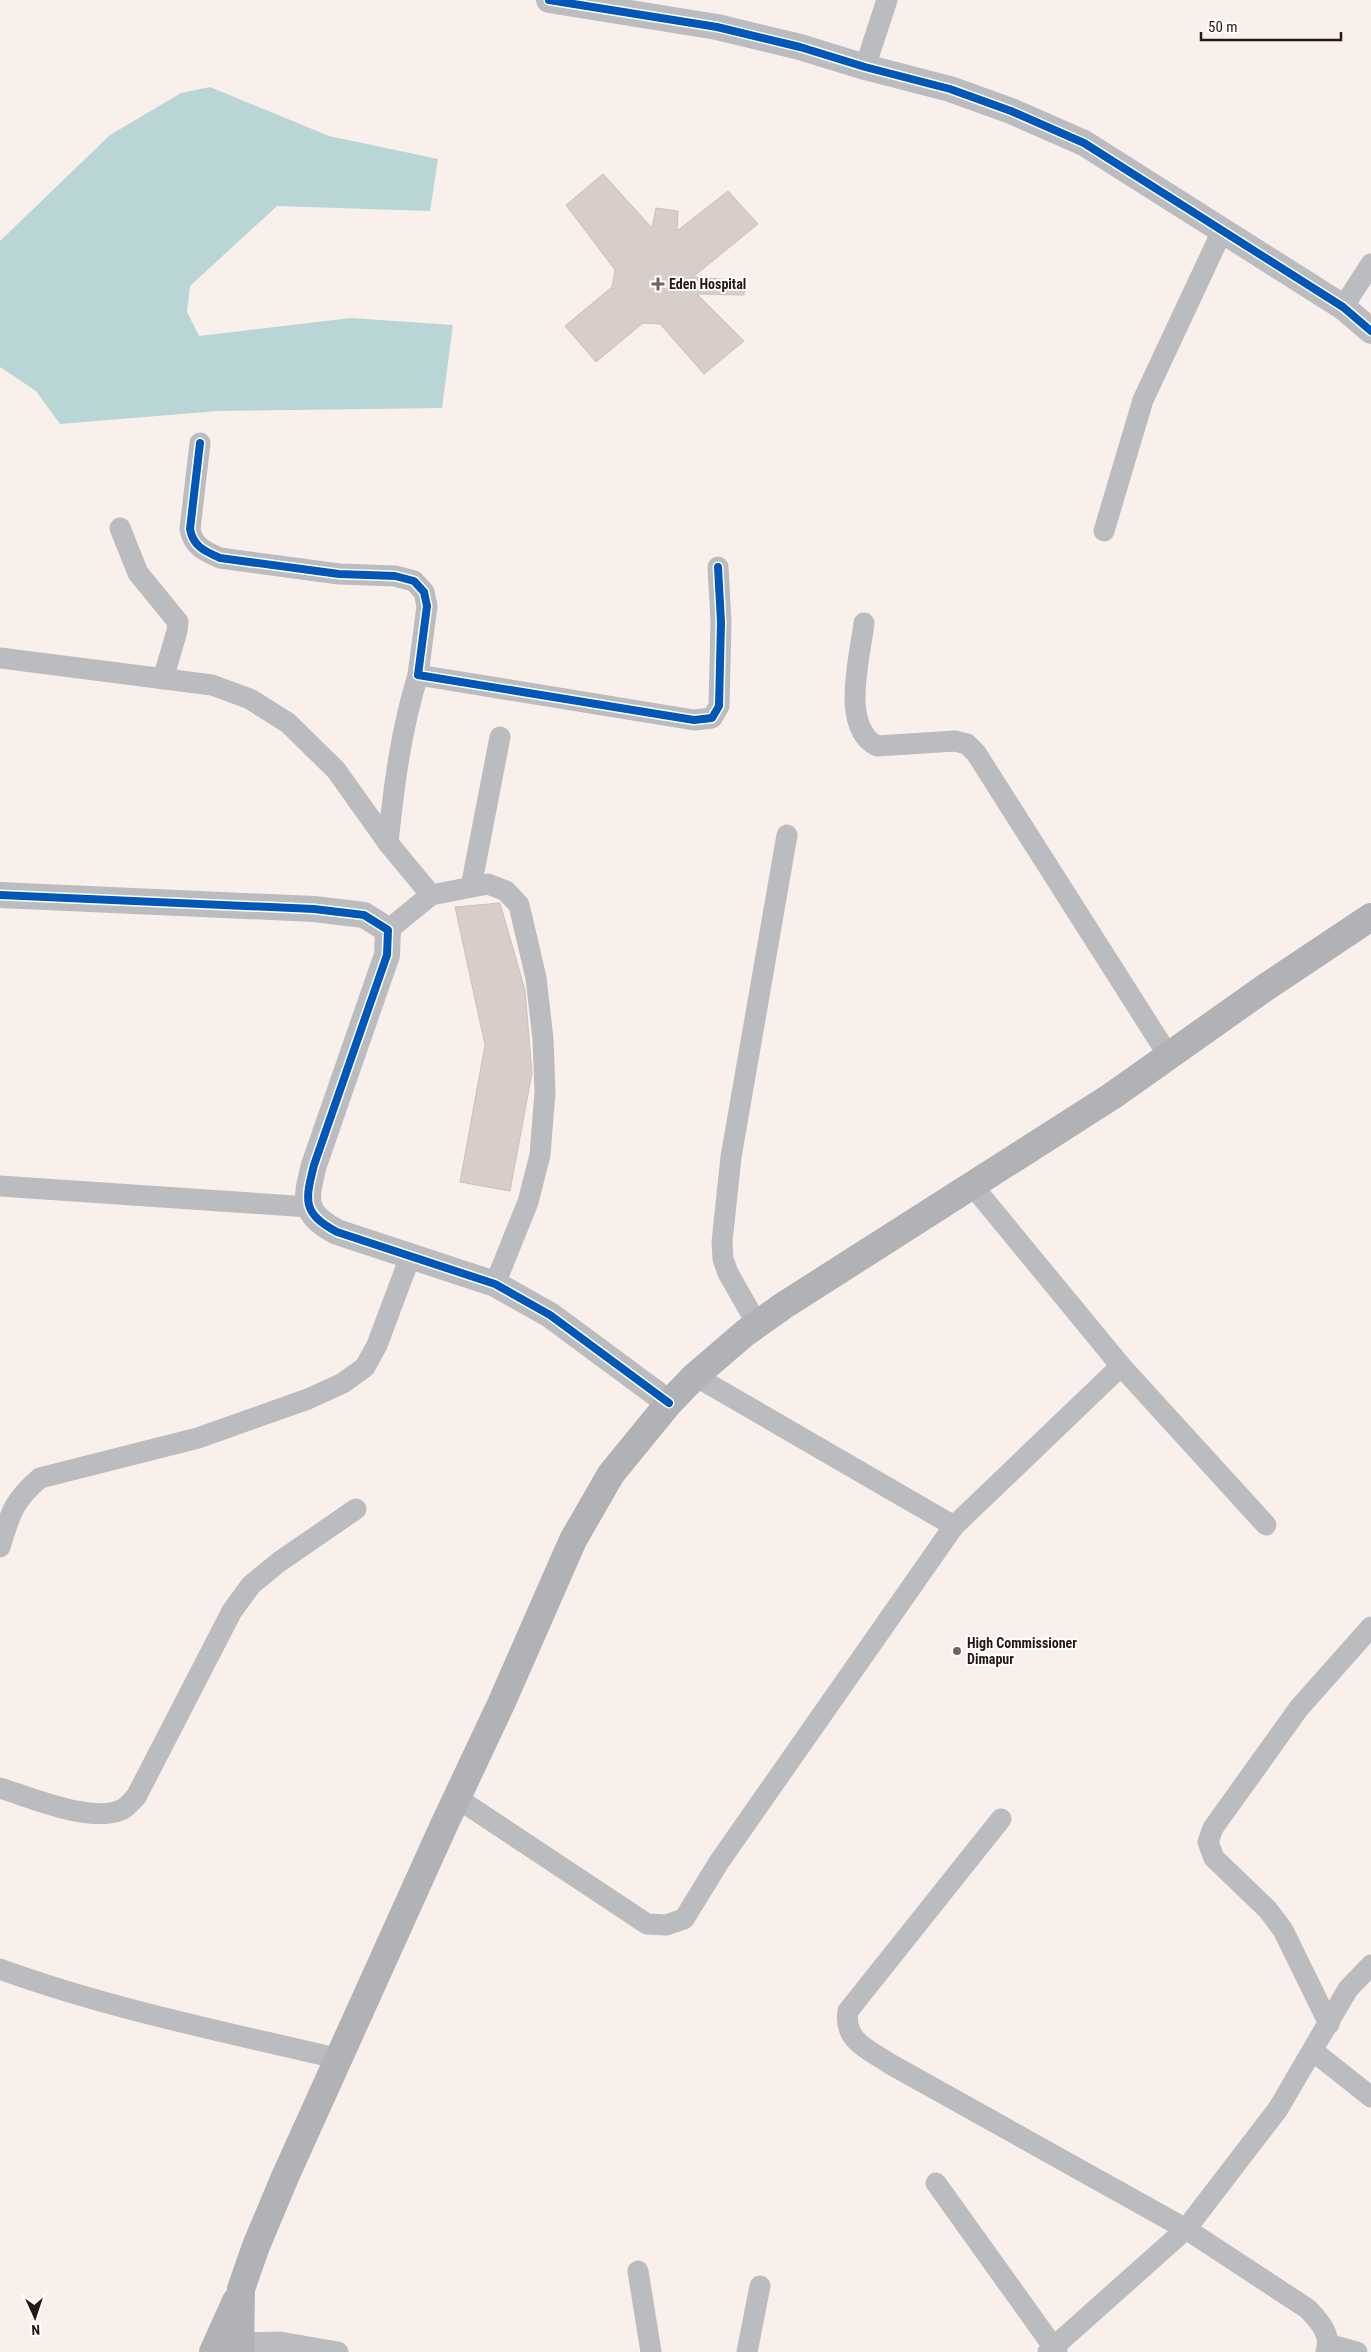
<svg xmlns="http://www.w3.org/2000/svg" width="1371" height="2352" font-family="'Roboto Condensed',sans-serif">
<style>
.water{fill:#bad5d5}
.building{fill:#d8cdc8;stroke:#cbc0bc}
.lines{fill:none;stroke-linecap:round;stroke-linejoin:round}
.minor{stroke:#bbbcbf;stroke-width:21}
.tertiary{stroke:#bbbcbf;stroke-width:26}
.secondary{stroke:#b0b2b6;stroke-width:28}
.cycleway-casing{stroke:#fff;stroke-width:11}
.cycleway{stroke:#0057b8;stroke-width:8}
.poi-dot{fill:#6f635e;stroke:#fff;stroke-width:2}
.labels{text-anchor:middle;stroke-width:4;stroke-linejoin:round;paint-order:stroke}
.poi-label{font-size:14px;font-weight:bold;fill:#251711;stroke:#fff;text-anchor:start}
</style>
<rect width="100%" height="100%" fill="#f9f0ec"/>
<polygon class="water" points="210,87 329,136 438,159 430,211 277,206 190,286 187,312 199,336 351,318 453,325 442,408 218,411 60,424 36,391 0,367 0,241 110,135 181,93"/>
<g class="building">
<polygon points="603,174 652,228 656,208 678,211 677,231 728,191 758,224 693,277 745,281 744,295 697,294 744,341 704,374 660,324 643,323 596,362 565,326 612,287 615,270 566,205"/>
<polygon points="500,903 525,990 532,1073 510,1191 460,1182 485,1045 455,907"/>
</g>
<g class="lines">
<g class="minor">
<polyline points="865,67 887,0"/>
<polyline points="1343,307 1371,264"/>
<path d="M200,443L190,529C193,546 204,551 220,558L339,574L395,576L414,581L424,592L427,606L418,675L694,720L712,718L719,706L721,622L718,567"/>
<polyline points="120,528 138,573 178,622 177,631 163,679"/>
<polyline points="1104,531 1143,400 1223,229"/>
<path d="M864,623C860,658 840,727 877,746L955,741L967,744L976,753L1168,1055"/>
<polyline points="0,658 212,685 250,699 288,723 336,770 388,843 431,895"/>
<path d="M388,843C394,785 401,730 418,675"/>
<polyline points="471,887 500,737"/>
<polyline points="388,930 431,895 488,884 506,891 519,905 536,978 543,1039 545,1092 540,1155 528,1202 495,1284"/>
<polyline points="972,1185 1121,1366 1266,1525"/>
<polyline points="0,1186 309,1207"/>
<polyline points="757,1324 728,1273 723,1259 722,1242 731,1157 787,835"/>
<polyline points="695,1376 954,1526 1121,1366"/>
<path d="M0,1547C10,1514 13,1501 40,1478L198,1438L308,1399L343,1383L365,1367L377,1345L410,1257"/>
<path d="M0,1788C32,1798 90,1823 121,1810C127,1808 131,1801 136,1797L232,1611L251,1585L279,1562L356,1509"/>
<polyline points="457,1798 647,1924 666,1925 684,1919 719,1862 954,1526"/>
<path d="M1001,1819L848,2011C843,2042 870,2050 892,2065L1186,2229L1308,2309C1319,2321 1332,2334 1326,2352"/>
<path d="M0,1969C110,2009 226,2032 339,2059"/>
<polyline points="1329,2024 1283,1930 1268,1910 1214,1858 1208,1842 1213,1828 1299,1708 1371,1627"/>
<polyline points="1313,2051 1371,2097"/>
<polyline points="936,2183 1057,2352"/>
<polyline points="638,2271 651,2352"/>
<polyline points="239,2343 280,2342 338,2352"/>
<polyline points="1328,2344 1357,2352"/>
<polyline points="747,2352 760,2286"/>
<polyline points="1048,2352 1186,2229 1278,2109 1348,1989 1371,1965"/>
</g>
<g class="tertiary">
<polyline points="549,0 717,27 800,47 865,67 950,89 1011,111 1084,143 1343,307 1371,331"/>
<path d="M0,895L314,909L364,915L388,930L387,955L314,1165C305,1201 302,1213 337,1232L495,1284L550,1315L669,1403"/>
</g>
<g class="secondary">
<polyline points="213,2352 236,2301"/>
<polyline points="240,2352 241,2289 256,2246 285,2177 444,1825 501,1704 573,1540 611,1474 669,1403 695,1376 745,1333 783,1306 1112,1096 1266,987 1371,917"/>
</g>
<g class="cycleway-casing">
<g id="cycleway">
<polyline points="549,0 717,27 800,47 865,67 950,89 1011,111 1084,143 1343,307 1371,331"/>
<path d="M200,443L190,529C193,546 204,551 220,558L339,574L395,576L414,581L424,592L427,606L418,675L694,720L712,718L719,706L721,622L718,567"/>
<path d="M0,895L314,909L364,915L388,930L387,955L314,1165C305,1201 302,1213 337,1232L495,1284L550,1315L669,1403"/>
</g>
</g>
<use href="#cycleway" class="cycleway"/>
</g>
<g class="poi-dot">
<path d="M655.5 276.5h5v5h5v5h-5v5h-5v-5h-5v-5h5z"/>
<circle cx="957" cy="1651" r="5"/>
</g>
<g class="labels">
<g class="poi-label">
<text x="669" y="289">Eden Hospital</text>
<text x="967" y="1648">High Commissioner<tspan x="967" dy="16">Dimapur</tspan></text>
</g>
</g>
<g transform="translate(35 2317) rotate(177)" stroke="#ffffff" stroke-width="4" paint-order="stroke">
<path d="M0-4L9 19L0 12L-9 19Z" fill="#251711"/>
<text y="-8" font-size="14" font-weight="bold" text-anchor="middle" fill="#251711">N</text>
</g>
<path d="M1201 32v8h140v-8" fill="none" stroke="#251711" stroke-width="2.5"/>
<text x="1208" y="32" font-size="15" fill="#251711" stroke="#ffffff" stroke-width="4" paint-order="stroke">50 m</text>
</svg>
